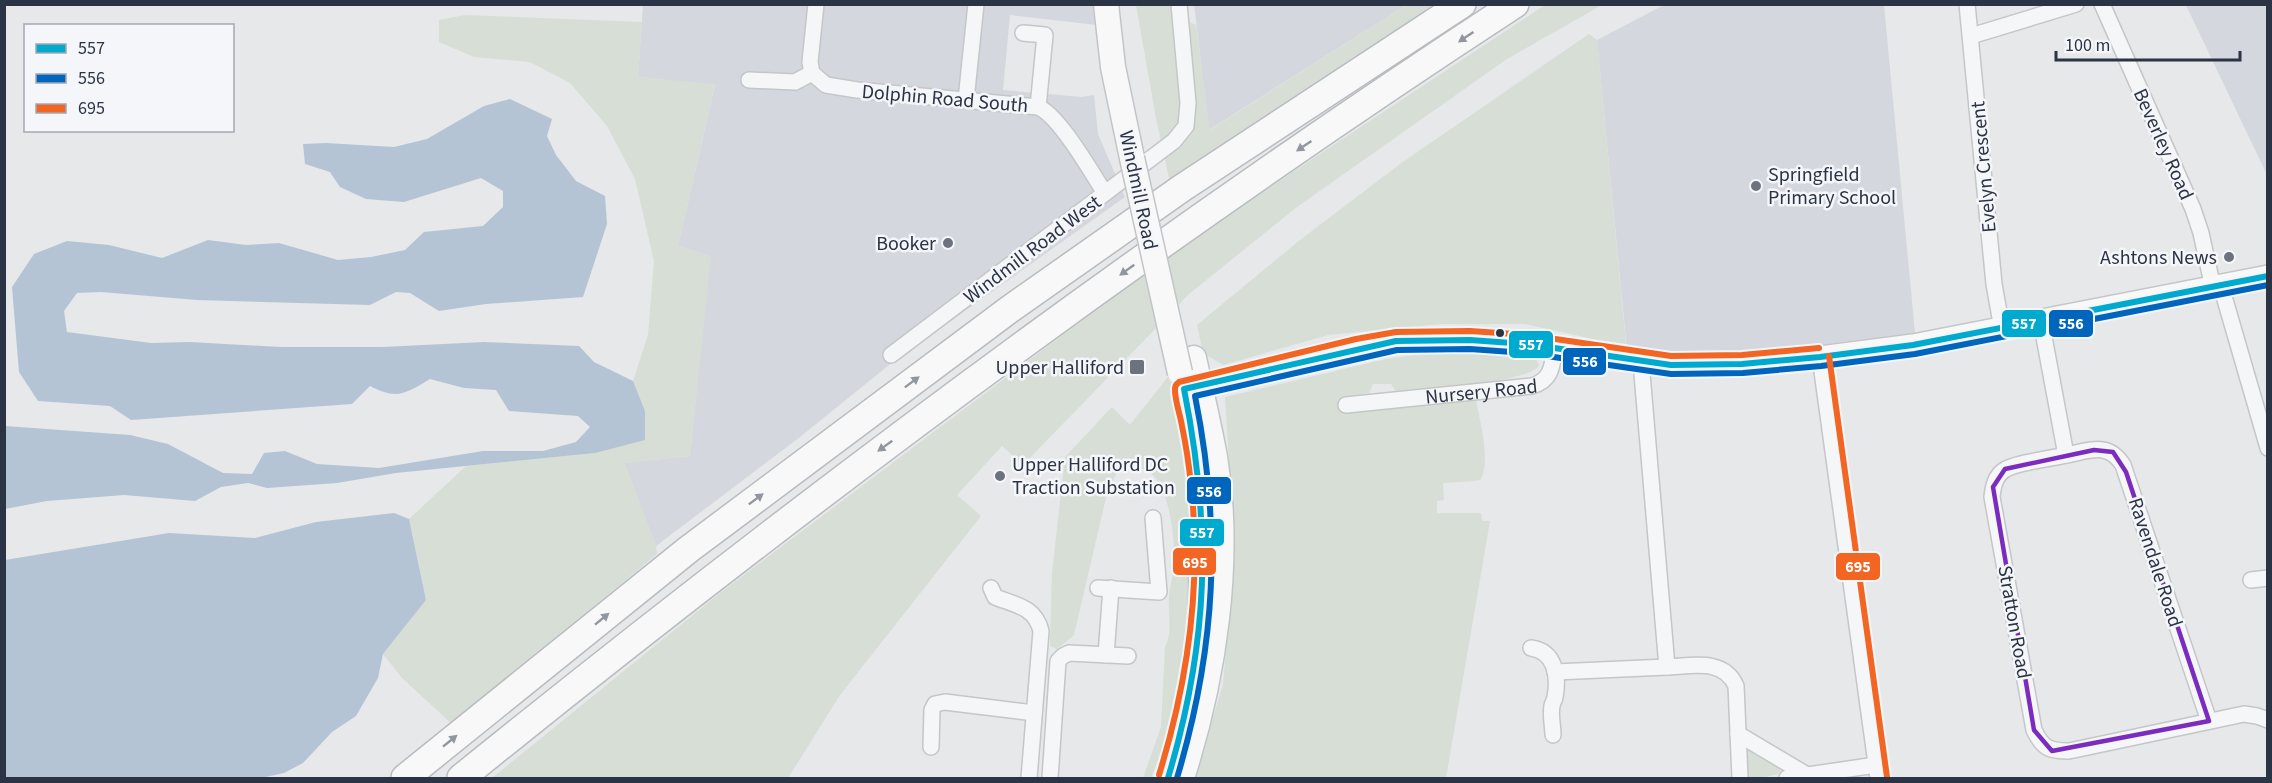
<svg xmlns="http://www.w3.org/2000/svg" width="2272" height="783" font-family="'Source Sans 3',sans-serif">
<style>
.built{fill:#d4d7dd}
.green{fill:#d6ded6}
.water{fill:#b4c4d5}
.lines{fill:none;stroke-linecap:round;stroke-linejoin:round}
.street-casing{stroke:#c4c6c8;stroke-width:18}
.secondary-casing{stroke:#c4c6c8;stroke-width:24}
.primary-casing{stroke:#c2c5c8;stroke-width:27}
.highway-casing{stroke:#b8bbbf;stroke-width:30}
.street{stroke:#f5f6f7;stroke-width:15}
.secondary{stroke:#f8f8f8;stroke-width:21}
.primary{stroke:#f8f8f8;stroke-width:24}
.highway{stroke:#f8f8f8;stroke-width:27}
.primary-bridge-casing{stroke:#c2c5c8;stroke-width:27;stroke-linecap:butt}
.primary-bridge{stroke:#f8f8f8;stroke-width:24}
.bus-1-casing{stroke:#f4f6f9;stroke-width:10}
.bus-2-casing{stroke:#f4f6f9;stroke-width:10}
.bus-3-casing{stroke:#f4f6f9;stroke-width:10}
.bus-1{stroke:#00a9ce;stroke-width:6}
.bus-2{stroke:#0065bd;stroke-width:6}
.bus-3{stroke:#f26522;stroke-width:6}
.oneway{fill:#92969e}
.marked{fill:none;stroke:#7b2cbf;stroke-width:4.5;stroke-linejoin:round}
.poi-dot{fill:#6c737f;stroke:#f4f6f9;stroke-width:2}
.bus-dot{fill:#2b3445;stroke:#f4f6f9;stroke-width:2}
.labels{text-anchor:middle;stroke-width:5;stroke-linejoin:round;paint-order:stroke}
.street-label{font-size:20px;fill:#2b3445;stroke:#f4f6f9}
.poi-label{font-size:20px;fill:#2b3445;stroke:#f4f6f9;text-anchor:end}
.line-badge{stroke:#f4f6f9;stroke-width:2}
.badge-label{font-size:16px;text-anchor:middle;font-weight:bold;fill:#fff}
</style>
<rect width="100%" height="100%" fill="#e6e8ea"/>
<g class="built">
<polygon points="1194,4 1406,5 1209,130"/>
<polygon points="643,5 1095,5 1097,25 1010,15 1003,90 1082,97 1094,95 1098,134 1125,197 889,365 800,437 656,546 624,463 690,456 710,256 678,246 715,85 638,77"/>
<polygon points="1664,5 1884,5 1915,333 1737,355 1682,356 1627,350 1597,40"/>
<polygon points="2186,5 2267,5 2267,175"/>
</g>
<g class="green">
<polygon points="1136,5 1177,5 1180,18 1196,25 1210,130 1406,5 1439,5 1170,183 1156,118"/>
<polygon points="1545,5 1602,5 1507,59 1297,207 1189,294 1023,465 1002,446 957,495 981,516 840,695 788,778 492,778 720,593 1178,248"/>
<polygon points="465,15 642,22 638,77 715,84 678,246 711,256 690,456 625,463 656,546 657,554 452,724 402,678 383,654 426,600 409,519 466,466 595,453 645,411 633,381 648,335 654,261 635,179 607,126 570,83 530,62 474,57 439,42 439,20"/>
<polygon points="1589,34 1597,40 1626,344 1593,339 1525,324 1441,324 1328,335 1223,365 1203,353 1197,325 1300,240 1400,164"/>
<path d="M1437,352L1519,353L1534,355L1539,365C1529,384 1421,388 1396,391L1391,384H1373L1369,393L1340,398L1342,410L1475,396C1479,416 1492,464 1480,480L1475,481L1443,483L1444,500L1437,501V513H1481L1482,521H1490L1446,778H1195L1223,684L1235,552L1225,397L1386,359Z"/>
<path d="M1171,373L1183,424L1188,459L1192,535L1191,610L1183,669L1170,730L1151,778H1143L1161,727L1165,647C1173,632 1168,613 1169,597C1170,585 1174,572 1174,560C1175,538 1169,481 1147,471C1139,467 1128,467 1120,467L1108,489L1074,635L1057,649L1050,646L1052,573L1065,457L1112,407L1130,425Z"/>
<polygon points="1751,748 1779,765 1780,771 1778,774 1761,778 1747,778 1746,750"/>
</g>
<g class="water">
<path d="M510,99L552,119L547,136L556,155L576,181L605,196L607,224L583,297L486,304L439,311L410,293L396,292L370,305L197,300L101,292L77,293L64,311L67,332L151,343L190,342L281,347H383L484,342L579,346L594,362L633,381L645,411V440L595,453L396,473L337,483L267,488L248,483L221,487L195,501L124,495L47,501L5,509V426L130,435L168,444L223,473L252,474L264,453L285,451L317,464L379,468L483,451H543L576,442L590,427L578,416L509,411L496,390L464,388L430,379C405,394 397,400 370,386L352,404L131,420L110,406L38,401L19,372L12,287L34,254L67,241L109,245L162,258L208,240L246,245L279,243L338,260L371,257L405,250L424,232L483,226L503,207V191L481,178L404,202L366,199L340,187L330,172L305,164L303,144L326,143L394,147L427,139L484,106Z"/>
<polygon points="394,513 409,519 426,600 383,654 378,678 356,716 332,732 303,763 284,773 261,778 5,778 5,560 169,533 255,538 316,522"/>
</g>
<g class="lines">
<g class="street-casing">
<g id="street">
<polyline points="1967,4 1994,284 2002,329"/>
<polyline points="2102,4 2193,209 2201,233 2213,288"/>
<polyline points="1023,33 1045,35 1038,107"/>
<polyline points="1971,36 2076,4"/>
<path d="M812,73L826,85L857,90L1038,107C1059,115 1091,172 1105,193"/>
<polyline points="812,73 810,62 816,4"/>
<polyline points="749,80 795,82 812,73"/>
<polyline points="966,100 976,4"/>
<polyline points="2221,286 2268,448"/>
<path d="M2041,321L2066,455C2050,459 2018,462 2006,469C1995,475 1993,487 1992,497L2034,730C2043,749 2050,751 2069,751L2244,714L2257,716L2268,720"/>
<polyline points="891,355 1174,141 1186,126 1188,103 1179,4"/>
<polyline points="1820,357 1878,778"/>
<path d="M1641,362L1667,667C1692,666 1724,658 1736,686L1740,778"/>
<path id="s1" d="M1346,405L1532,386C1552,380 1552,366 1555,348"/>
<path d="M2066,455C2089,451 2108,441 2123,465L2209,721"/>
<polyline points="2251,580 2268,578"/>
<path d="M991,588L995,597C1016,605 1035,607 1041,631L1029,778"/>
<polyline points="1098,588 1159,592 1153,518"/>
<path d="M1531,648C1555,651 1559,676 1555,697C1555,700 1552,703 1552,706C1550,715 1553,726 1553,735"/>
<polyline points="1106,655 1111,588"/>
<polyline points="1555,672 1667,667"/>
<polyline points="1738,734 1807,775"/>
<polyline points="931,747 932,710 935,704 945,702 1034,713"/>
<polyline points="1050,778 1058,661 1063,656 1069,653 1128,656"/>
<polyline points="1787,778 1876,765"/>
</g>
</g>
<g class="secondary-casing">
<polyline id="secondary" points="1184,389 1358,348 1396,341 1470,340 1527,344 1614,358 1671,365 1742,364 1820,357 1913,345 2268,276"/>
</g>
<g class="primary-casing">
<g id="primary">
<polyline points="1106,4 1113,67 1132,158"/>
<polyline points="1198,452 1202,508 1201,606"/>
<path d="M1182,778C1214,678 1232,562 1215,457C1209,424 1201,391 1194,358"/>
</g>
</g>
<g class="highway-casing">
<g id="highway">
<polyline points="405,778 689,549 1010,309 1182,188 1462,4"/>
<path d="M461,778C800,504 1150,242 1515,4"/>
</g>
</g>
<use href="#street" class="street"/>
<use href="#secondary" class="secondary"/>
<use href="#primary" class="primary"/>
<use href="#highway" class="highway"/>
<g class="primary-bridge-casing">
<polyline id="primary-bridge" points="1132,158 1180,373"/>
</g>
<use href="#primary-bridge" class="primary-bridge"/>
<g class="bus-1-casing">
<path id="bus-1" d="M1168,778C1209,641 1212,529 1184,389L1396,341L1470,340L1527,344L1671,365L1742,364L1820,357L1913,345L2268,276"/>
</g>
<g class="bus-2-casing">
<path id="bus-2" d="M1177,778C1216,647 1222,530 1195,396L1397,350L1470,349L1526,353L1671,374L1743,373L1821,366L1915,354L2268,285"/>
</g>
<g class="bus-3-casing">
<g id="bus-3">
<polyline points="1829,356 1887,777"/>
<path d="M1159,775C1188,681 1202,584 1191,485C1189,465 1186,445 1182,426C1180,414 1175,401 1175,390C1175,385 1176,385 1179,382L1356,339L1396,332L1470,331L1528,335L1671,356L1742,355L1819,348"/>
</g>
</g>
<use href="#bus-1" class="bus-1"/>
<use href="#bus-2" class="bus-2"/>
<use href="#bus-3" class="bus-3"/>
</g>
<defs><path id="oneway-solid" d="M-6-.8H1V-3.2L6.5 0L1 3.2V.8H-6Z" transform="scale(1.5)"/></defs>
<g class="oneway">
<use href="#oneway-solid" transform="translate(1466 37) rotate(146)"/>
<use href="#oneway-solid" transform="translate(1304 146) rotate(146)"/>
<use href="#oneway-solid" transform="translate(1127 270) rotate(144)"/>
<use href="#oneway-solid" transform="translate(912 382) rotate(-37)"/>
<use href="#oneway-solid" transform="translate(885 446) rotate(144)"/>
<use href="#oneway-solid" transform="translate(756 499) rotate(-37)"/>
<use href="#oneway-solid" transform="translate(602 619) rotate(-39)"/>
<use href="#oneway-solid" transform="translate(450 741) rotate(-39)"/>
</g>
<path class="marked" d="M2094,450L2113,452L2126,472L2209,721L2052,751L2034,730L1993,487L2005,469Z"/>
<g class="poi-dot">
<circle cx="1756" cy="186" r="6"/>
<circle cx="948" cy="243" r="6"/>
<circle cx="2229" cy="257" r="6"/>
<rect x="1129" y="359" width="16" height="16" rx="3"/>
<circle cx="1000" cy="476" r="6"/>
</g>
<circle class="bus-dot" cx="1500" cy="333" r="5"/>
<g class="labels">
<g class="street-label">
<text transform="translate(945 98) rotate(5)" y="7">Dolphin Road South</text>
<text transform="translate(2164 144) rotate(66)" y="7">Beverley Road</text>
<text transform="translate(1983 167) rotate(-95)" y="7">Evelyn Crescent</text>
<text transform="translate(1139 190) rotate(78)" y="7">Windmill Road</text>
<text transform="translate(1032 249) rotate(-37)" y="7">Windmill Road West</text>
<text dy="7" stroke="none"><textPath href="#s1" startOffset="136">Nursery Road</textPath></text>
<text transform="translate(2156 562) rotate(72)" y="7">Ravendale Road</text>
<text transform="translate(2015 622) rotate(80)" y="7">Stratton Road</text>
</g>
<g class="poi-label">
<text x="1768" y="181" text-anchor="start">Springfield<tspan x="1768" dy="23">Primary School</tspan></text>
<text x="936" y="250">Booker</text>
<text x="2217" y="264">Ashtons News</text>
<text x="1124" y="374">Upper Halliford</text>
<text x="1012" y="471" text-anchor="start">Upper Halliford DC<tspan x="1012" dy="23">Traction Substation</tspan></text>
</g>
</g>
<g class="line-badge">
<rect x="2001" y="309" width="46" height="29" rx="6" fill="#00a9ce"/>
<rect x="2048" y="309" width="46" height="29" rx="6" fill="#0065bd"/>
<rect x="1508" y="330" width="46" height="29" rx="6" fill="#00a9ce"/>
<rect x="1562" y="347" width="45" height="29" rx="6" fill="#0065bd"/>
<rect x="1186" y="476" width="46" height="29" rx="6" fill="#0065bd"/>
<rect x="1179" y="518" width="46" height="29" rx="6" fill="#00a9ce"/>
<rect x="1172" y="547" width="45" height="29" rx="6" fill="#f26522"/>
<rect x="1835" y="552" width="46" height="29" rx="6" fill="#f26522"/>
</g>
<g class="badge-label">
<text x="2024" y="329">557</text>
<text x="2071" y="329">556</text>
<text x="1531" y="350">557</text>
<text x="1585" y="367">556</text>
<text x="1209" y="497">556</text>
<text x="1202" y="538">557</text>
<text x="1195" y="568">695</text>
<text x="1858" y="572">695</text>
</g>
<rect width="2272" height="783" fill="none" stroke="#2b3445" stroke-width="12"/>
<rect x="24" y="24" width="210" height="108" fill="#f4f6f9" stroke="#a4a8b1" stroke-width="1.5"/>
<rect x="36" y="44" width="30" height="9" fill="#00a9ce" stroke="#a4a8b1" stroke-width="1.5"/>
<text x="78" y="54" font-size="18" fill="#2b3445">557</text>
<rect x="36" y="74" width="30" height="9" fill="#0065bd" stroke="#a4a8b1" stroke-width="1.5"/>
<text x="78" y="84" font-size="18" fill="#2b3445">556</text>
<rect x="36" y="104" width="30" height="9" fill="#f26522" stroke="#a4a8b1" stroke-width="1.5"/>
<text x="78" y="114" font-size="18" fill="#2b3445">695</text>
<path d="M2056 51v9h184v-9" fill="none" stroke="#2b3445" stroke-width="3"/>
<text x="2065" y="51" font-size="18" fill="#2b3445" stroke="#f4f6f9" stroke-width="4.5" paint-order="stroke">100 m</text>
</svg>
